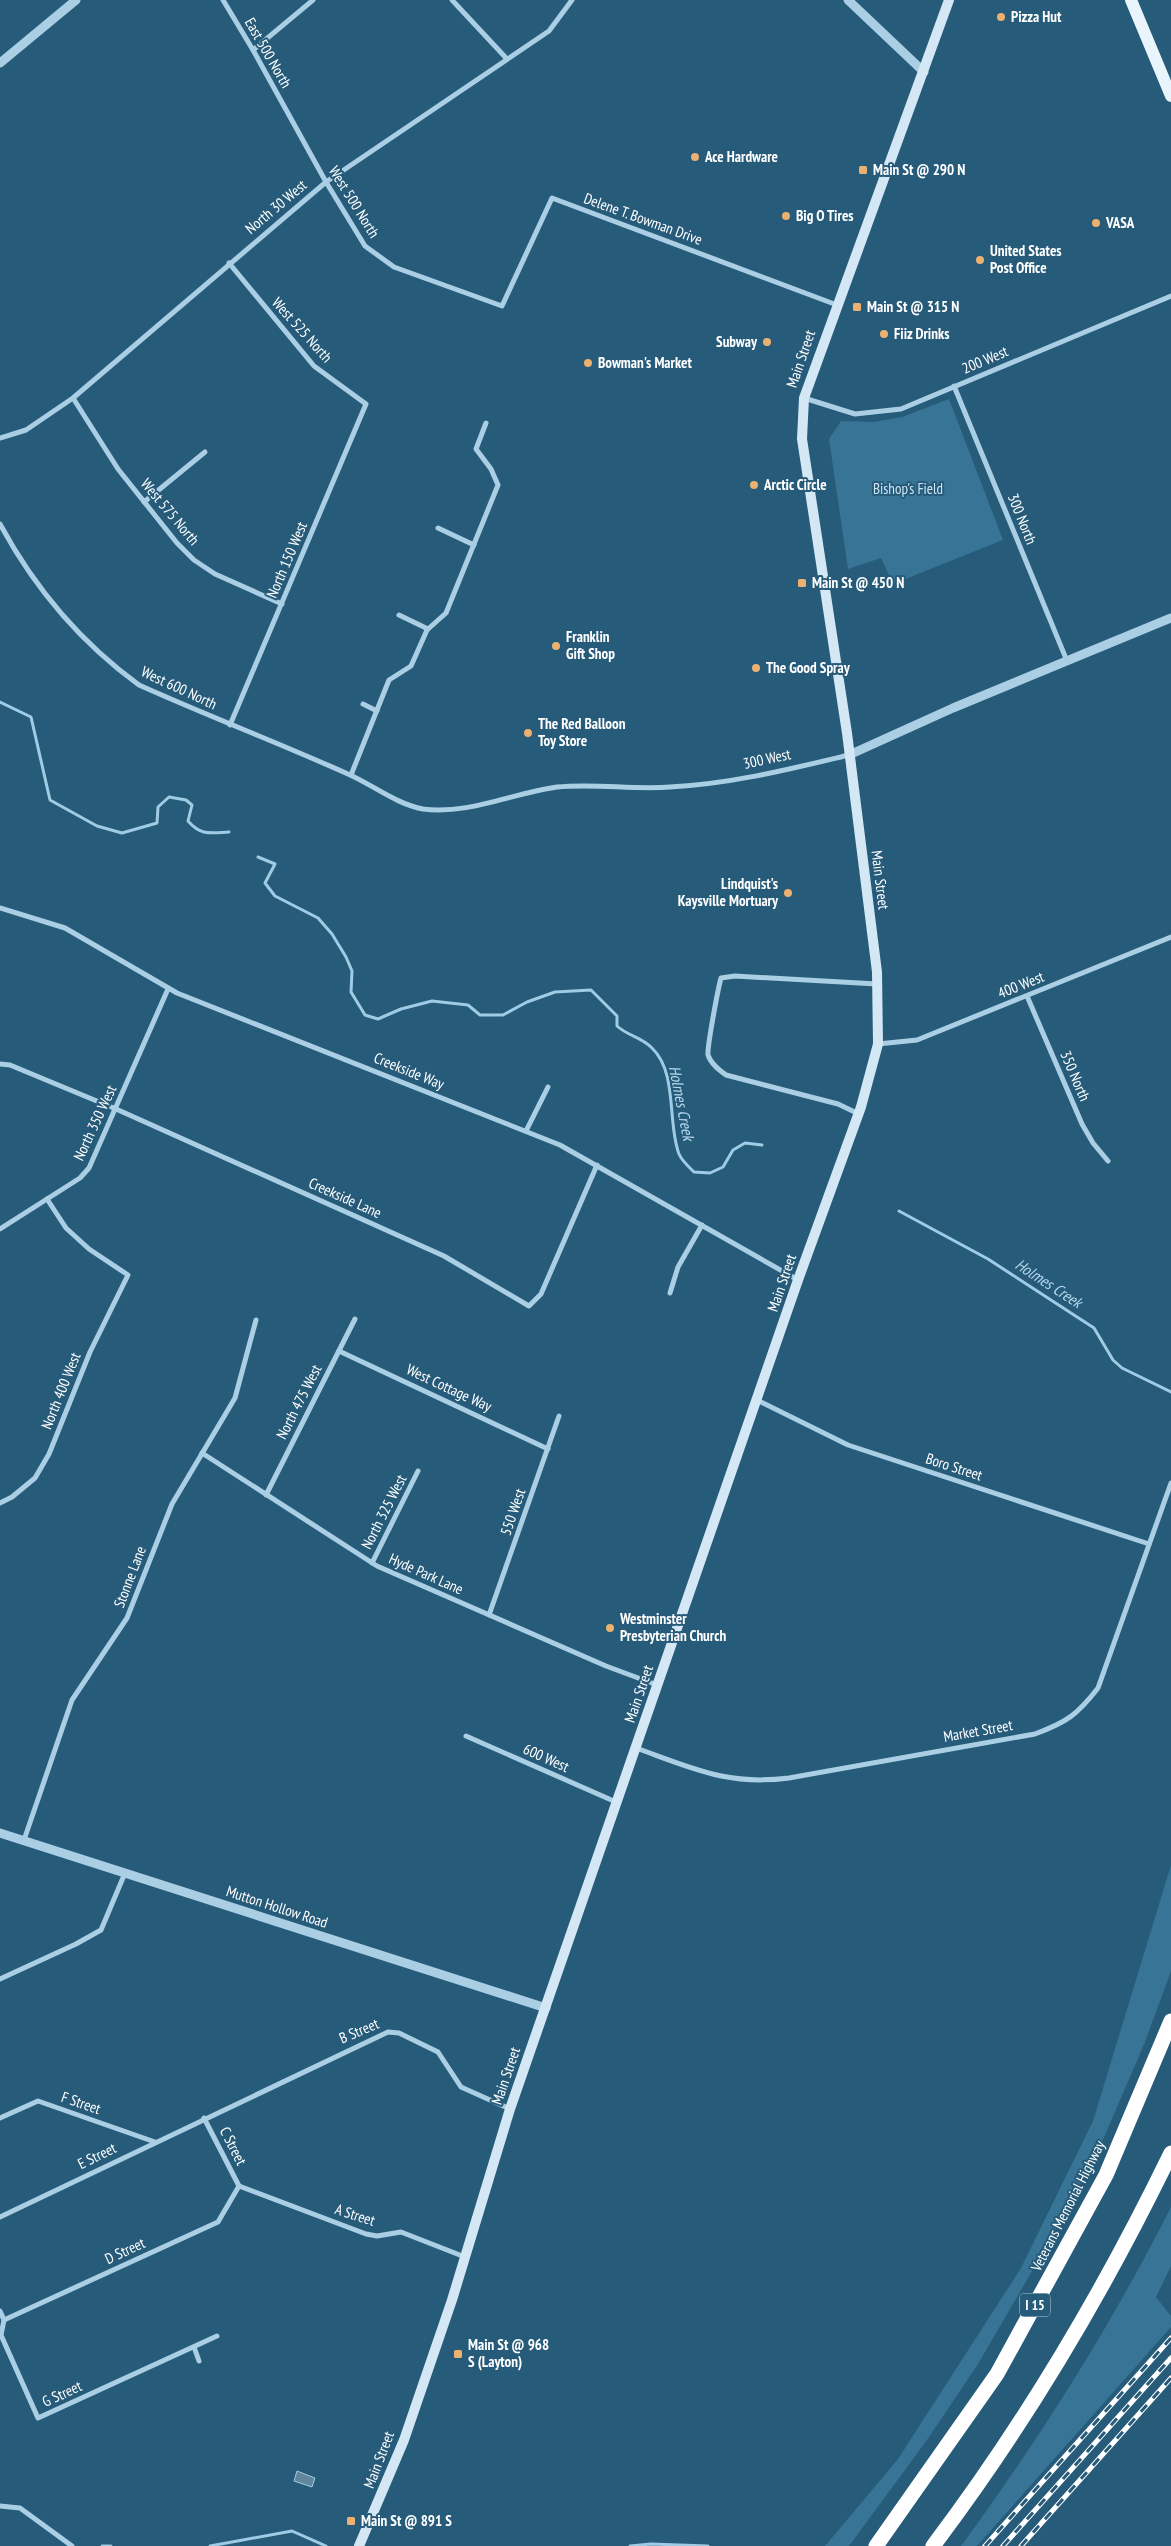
<svg xmlns="http://www.w3.org/2000/svg" width="1171" height="2546" font-family="'PT Sans Narrow',sans-serif">
<style>
.green{fill:#377495}
.water{fill:#61869d;stroke:#9fcce4}
.lines{fill:none;stroke-linecap:round;stroke-linejoin:round}
.stream{stroke:#9fcce4;stroke-width:3}
.minor{stroke:#aacfe4;stroke-width:5}
.tertiary{stroke:#aacfe4;stroke-width:9}
.secondary{stroke:#d3e7f4;stroke-width:10}
.primary{stroke:#eaf4fc;stroke-width:12}
.motorway{stroke:#fff;stroke-width:15}
.rail-casing{stroke:#fff;stroke-width:5}
.rail{stroke:#275b7a;stroke-width:3;stroke-dasharray:9;stroke-linecap:butt}
.poi-dot{fill:#ecb170;stroke:#275b7a;stroke-width:2}
.labels{text-anchor:middle;stroke-width:4;stroke-linejoin:round;paint-order:stroke}
.shield{fill:#275b7a;stroke:#beced7;stroke-width:1}
.shield-label{font-size:14px;font-weight:bold;fill:#fff}
.poi-label{font-size:15px;font-weight:bold;fill:#fff;stroke:#275b7a;text-anchor:start}
.street-label{font-size:15px;fill:#fff;stroke:#275b7a}
.park-label{font-size:15px;fill:#cde5f3;stroke:#275b7a}
.water-label{font-size:16px;font-style:italic;fill:#b5d8eb;stroke:#275b7a}
</style>
<rect width="100%" height="100%" fill="#275b7a"/>
<g class="green">
<polygon points="949,399 1003,540 893,584 881,558 848,569 829,439 841,421 874,422 902,417"/>
<polygon points="1171,1865 1171,1971 1145,2042 1102,2142 1063,2218 978,2364 927,2440 849,2546 825,2546 898,2459 1021,2268 1093,2121"/>
<path d="M1171,2207V2266L1156,2297L1171,2316V2327L977,2546H961C1040,2438 1111,2326 1171,2207Z"/>
</g>
<polygon class="water" points="297,2471 315,2478 312,2487 294,2481"/>
<g class="lines">
<g class="stream">
<path d="M0,702L31,717L50,800L97,826L122,833L157,823L158,807L169,797L186,800L192,805L188,821C201,836 210,833 229,832"/>
<path d="M258,857L275,864L265,883L275,896L318,918L332,934L346,957L352,971L351,992L365,1015L378,1019L401,1009L432,1001L468,1005L480,1015H503L527,1002L555,992L591,990L617,1016V1026C628,1036 641,1037 652,1048C678,1073 667,1123 679,1154C682,1161 689,1167 694,1172L710,1173L723,1167L733,1150L745,1143L762,1145"/>
<polyline points="899,1211 988,1259 1094,1328 1113,1360 1122,1368 1171,1392"/>
<polyline points="102,2546 111,2546"/>
<polyline points="210,2546 292,2531 326,2546"/>
<polyline points="630,2546 651,2544 708,2546"/>
</g>
<g class="minor">
<polyline points="223,0 253,50 326,182 365,246 394,267 502,306 552,198 837,305"/>
<polyline points="452,0 507,59"/>
<polyline points="253,50 313,0"/>
<polyline points="229,263 314,366 366,404 230,725"/>
<polyline points="954,386 1067,661"/>
<polyline points="73,398 118,469 177,543 194,560 215,574 282,604"/>
<polyline points="804,398 855,414 901,409 1171,296"/>
<polyline points="0,438 26,430 73,398 326,182 549,31 572,0"/>
<polyline points="144,502 205,452"/>
<path d="M0,524C35,589 80,642 139,685C208,716 279,743 348,774C373,785 396,804 423,809C468,815 513,793 557,787C595,783 633,790 670,787C731,784 790,769 849,755"/>
<polyline points="438,528 474,545"/>
<polyline points="399,615 428,629"/>
<polyline points="363,704 377,711"/>
<polyline points="351,775 389,680 411,666 427,630 446,613 498,485 491,469 476,449 486,423"/>
<polyline points="0,908 65,928 177,993 560,1145 798,1280"/>
<polyline points="1027,996 1082,1124 1093,1143 1108,1161"/>
<polyline points="878,1044 917,1040 1171,937"/>
<polyline points="0,1064 10,1065 116,1109 444,1256 529,1306 541,1294 597,1165"/>
<path d="M859,1114L838,1104L726,1075C719,1070 711,1064 708,1055C707,1047 718,989 721,978L735,976L877,984"/>
<polyline points="526,1131 548,1087"/>
<polyline points="0,1229 80,1178 89,1168 168,989"/>
<polyline points="670,1293 678,1267 702,1225"/>
<polyline points="339,1351 548,1449"/>
<polyline points="757,1400 848,1445 1149,1544"/>
<polyline points="202,1453 377,1566 606,1666 657,1685"/>
<polyline points="266,1495 355,1319"/>
<polyline points="0,1503 12,1497 35,1478 49,1454 90,1352 128,1275 89,1249 66,1228 47,1199"/>
<polyline points="372,1563 418,1471"/>
<polyline points="489,1615 559,1416"/>
<polyline points="466,1736 616,1802"/>
<path d="M636,1748C692,1768 728,1786 789,1778L1035,1734C1067,1722 1077,1715 1098,1688L1171,1483"/>
<polyline points="24,1840 72,1700 127,1618 172,1504 235,1398 256,1320"/>
<polyline points="0,1979 76,1944 101,1930 125,1873"/>
<polyline points="0,2118 38,2101 155,2142"/>
<polyline points="204,2118 239,2186"/>
<polyline points="239,2186 366,2234 377,2236 401,2232 465,2257"/>
<polyline points="0,2217 388,2032 399,2033 438,2052 461,2087 510,2109"/>
<polyline points="0,2311 4,2320"/>
<polyline points="4,2320 1,2335 38,2418 217,2336"/>
<polyline points="4,2320 218,2222 239,2186"/>
<polyline points="194,2347 199,2361"/>
<polyline points="0,2506 20,2508 72,2546"/>
</g>
<g class="tertiary">
<polyline points="848,0 924,72"/>
<polyline points="0,63 76,0"/>
<polyline points="849,755 953,708 1171,618"/>
<polyline points="0,1833 546,2008"/>
</g>
<polyline class="secondary" points="359,2546 404,2440 452,2300 510,2109 798,1280 861,1107 878,1044 877,972 847,733 802,439 804,398 949,0"/>
<polyline class="primary" points="1131,0 1171,96"/>
<g class="motorway">
<polyline points="876,2546 997,2374 1106,2175 1171,2021"/>
<path d="M933,2546C1026,2423 1104,2291 1171,2153"/>
</g>
<g class="rail-casing">
<g id="rail">
<polyline points="985,2546 1171,2338"/>
<polyline points="1003,2546 1171,2358"/>
<polyline points="1021,2546 1171,2378"/>
</g>
</g>
<use href="#rail" class="rail"/>
</g>
<g class="poi-dot">
<circle cx="1001" cy="17" r="5"/>
<circle cx="695" cy="157" r="5"/>
<rect x="858" y="165" width="10" height="10" rx="2.5"/>
<circle cx="786" cy="216" r="5"/>
<circle cx="1096" cy="223" r="5"/>
<circle cx="980" cy="260" r="5"/>
<rect x="852" y="302" width="10" height="10" rx="2.5"/>
<circle cx="884" cy="334" r="5"/>
<circle cx="767" cy="342" r="5"/>
<circle cx="588" cy="363" r="5"/>
<circle cx="754" cy="485" r="5"/>
<rect x="797" y="578" width="10" height="10" rx="2.5"/>
<circle cx="556" cy="646" r="5"/>
<circle cx="756" cy="668" r="5"/>
<circle cx="528" cy="733" r="5"/>
<circle cx="788" cy="893" r="5"/>
<circle cx="610" cy="1628" r="5"/>
<rect x="453" y="2349" width="10" height="10" rx="2.5"/>
<rect x="346" y="2516" width="10" height="10" rx="2.5"/>
</g>
<g class="labels">
<rect class="shield" x="1020" y="2293.5" width="30" height="23" rx="4"/>
<g class="shield-label">
<text x="1035" y="2310">I 15</text>
</g>
<g class="poi-label">
<text x="1011" y="22">Pizza Hut</text>
<text x="705" y="162">Ace Hardware</text>
<text x="873" y="175">Main St @ 290 N</text>
<text x="796" y="221">Big O Tires</text>
<text x="1106" y="228">VASA</text>
<text x="990" y="256">United States<tspan x="990" dy="17">Post Office</tspan></text>
<text x="867" y="312">Main St @ 315 N</text>
<text x="894" y="339">Fiiz Drinks</text>
<text x="757" y="347" text-anchor="end">Subway</text>
<text x="598" y="368">Bowman's Market</text>
<text x="764" y="490">Arctic Circle</text>
<text x="812" y="588">Main St @ 450 N</text>
<text x="566" y="642">Franklin<tspan x="566" dy="17">Gift Shop</tspan></text>
<text x="766" y="673">The Good Spray</text>
<text x="538" y="729">The Red Balloon<tspan x="538" dy="17">Toy Store</tspan></text>
<text x="778" y="889" text-anchor="end">Lindquist's<tspan x="778" dy="17">Kaysville Mortuary</tspan></text>
<text x="620" y="1624">Westminster<tspan x="620" dy="17">Presbyterian Church</tspan></text>
<text x="468" y="2350">Main St @ 968<tspan x="468" dy="17">S (Layton)</tspan></text>
<text x="361" y="2526">Main St @ 891 S</text>
</g>
<g class="street-label">
<text transform="translate(268 53) rotate(60)" y="5">East 500 North</text>
<text transform="translate(354 202) rotate(58)" y="5">West 500 North</text>
<text transform="translate(276 207) rotate(-40)" y="5">North 30 West</text>
<text transform="translate(643 219) rotate(20)" y="5">Delene T. Bowman Drive</text>
<text transform="translate(302 330) rotate(48)" y="5">West 525 North</text>
<text transform="translate(801 359) rotate(-71)" y="5">Main Street</text>
<text transform="translate(985 360) rotate(-23)" y="5">200 West</text>
<text transform="translate(170 512) rotate(50)" y="5">West 575 North</text>
<text transform="translate(1022 519) rotate(68)" y="5">300 North</text>
<text transform="translate(287 560) rotate(-67)" y="5">North 150 West</text>
<text transform="translate(179 688) rotate(25)" y="5">West 600 North</text>
<text transform="translate(767 759) rotate(-12)" y="5">300 West</text>
<text transform="translate(880 880) rotate(83)" y="5">Main Street</text>
<text transform="translate(1021 985) rotate(-22)" y="5">400 West</text>
<text transform="translate(409 1071) rotate(22)" y="5">Creekside Way</text>
<text transform="translate(1075 1076) rotate(67)" y="5">350 North</text>
<text transform="translate(95 1123) rotate(-65)" y="5">North 350 West</text>
<text transform="translate(345 1198) rotate(24)" y="5">Creekside Lane</text>
<text transform="translate(782 1283) rotate(-71)" y="5">Main Street</text>
<text transform="translate(449 1388) rotate(25)" y="5">West Cottage Way</text>
<text transform="translate(61 1391) rotate(-68)" y="5">North 400 West</text>
<text transform="translate(299 1402) rotate(-63)" y="5">North 475 West</text>
<text transform="translate(954 1467) rotate(18)" y="5">Boro Street</text>
<text transform="translate(384 1512) rotate(-63)" y="5">North 325 West</text>
<text transform="translate(513 1512) rotate(-71)" y="5">550 West</text>
<text transform="translate(426 1574) rotate(24)" y="5">Hyde Park Lane</text>
<text transform="translate(130 1577) rotate(-69)" y="5">Stonne Lane</text>
<text transform="translate(639 1694) rotate(-71)" y="5">Main Street</text>
<text transform="translate(978 1731) rotate(-10)" y="5">Market Street</text>
<text transform="translate(546 1758) rotate(24)" y="5">600 West</text>
<text transform="translate(277 1907) rotate(18)" y="5">Mutton Hollow Road</text>
<text transform="translate(359 2031) rotate(-23)" y="5">B Street</text>
<text transform="translate(506 2076) rotate(-71)" y="5">Main Street</text>
<text transform="translate(81 2103) rotate(19)" y="5">F Street</text>
<text transform="translate(233 2146) rotate(63)" y="5">C Street</text>
<text transform="translate(97 2156) rotate(-26)" y="5">E Street</text>
<text transform="translate(1068 2206) rotate(-63)" y="5">Veterans Memorial Highway</text>
<text transform="translate(355 2215) rotate(18)" y="5">A Street</text>
<text transform="translate(125 2251) rotate(-25)" y="5">D Street</text>
<text transform="translate(62 2394) rotate(-25)" y="5">G Street</text>
<text transform="translate(379 2460) rotate(-69)" y="5">Main Street</text>
</g>
<g class="park-label">
<text x="908" y="494">Bishop's Field</text>
</g>
<g class="water-label">
<text transform="translate(682 1103) rotate(79)" y="6">Holmes Creek</text>
<text transform="translate(1049 1283) rotate(33)" y="6">Holmes Creek</text>
</g>
</g>
</svg>
